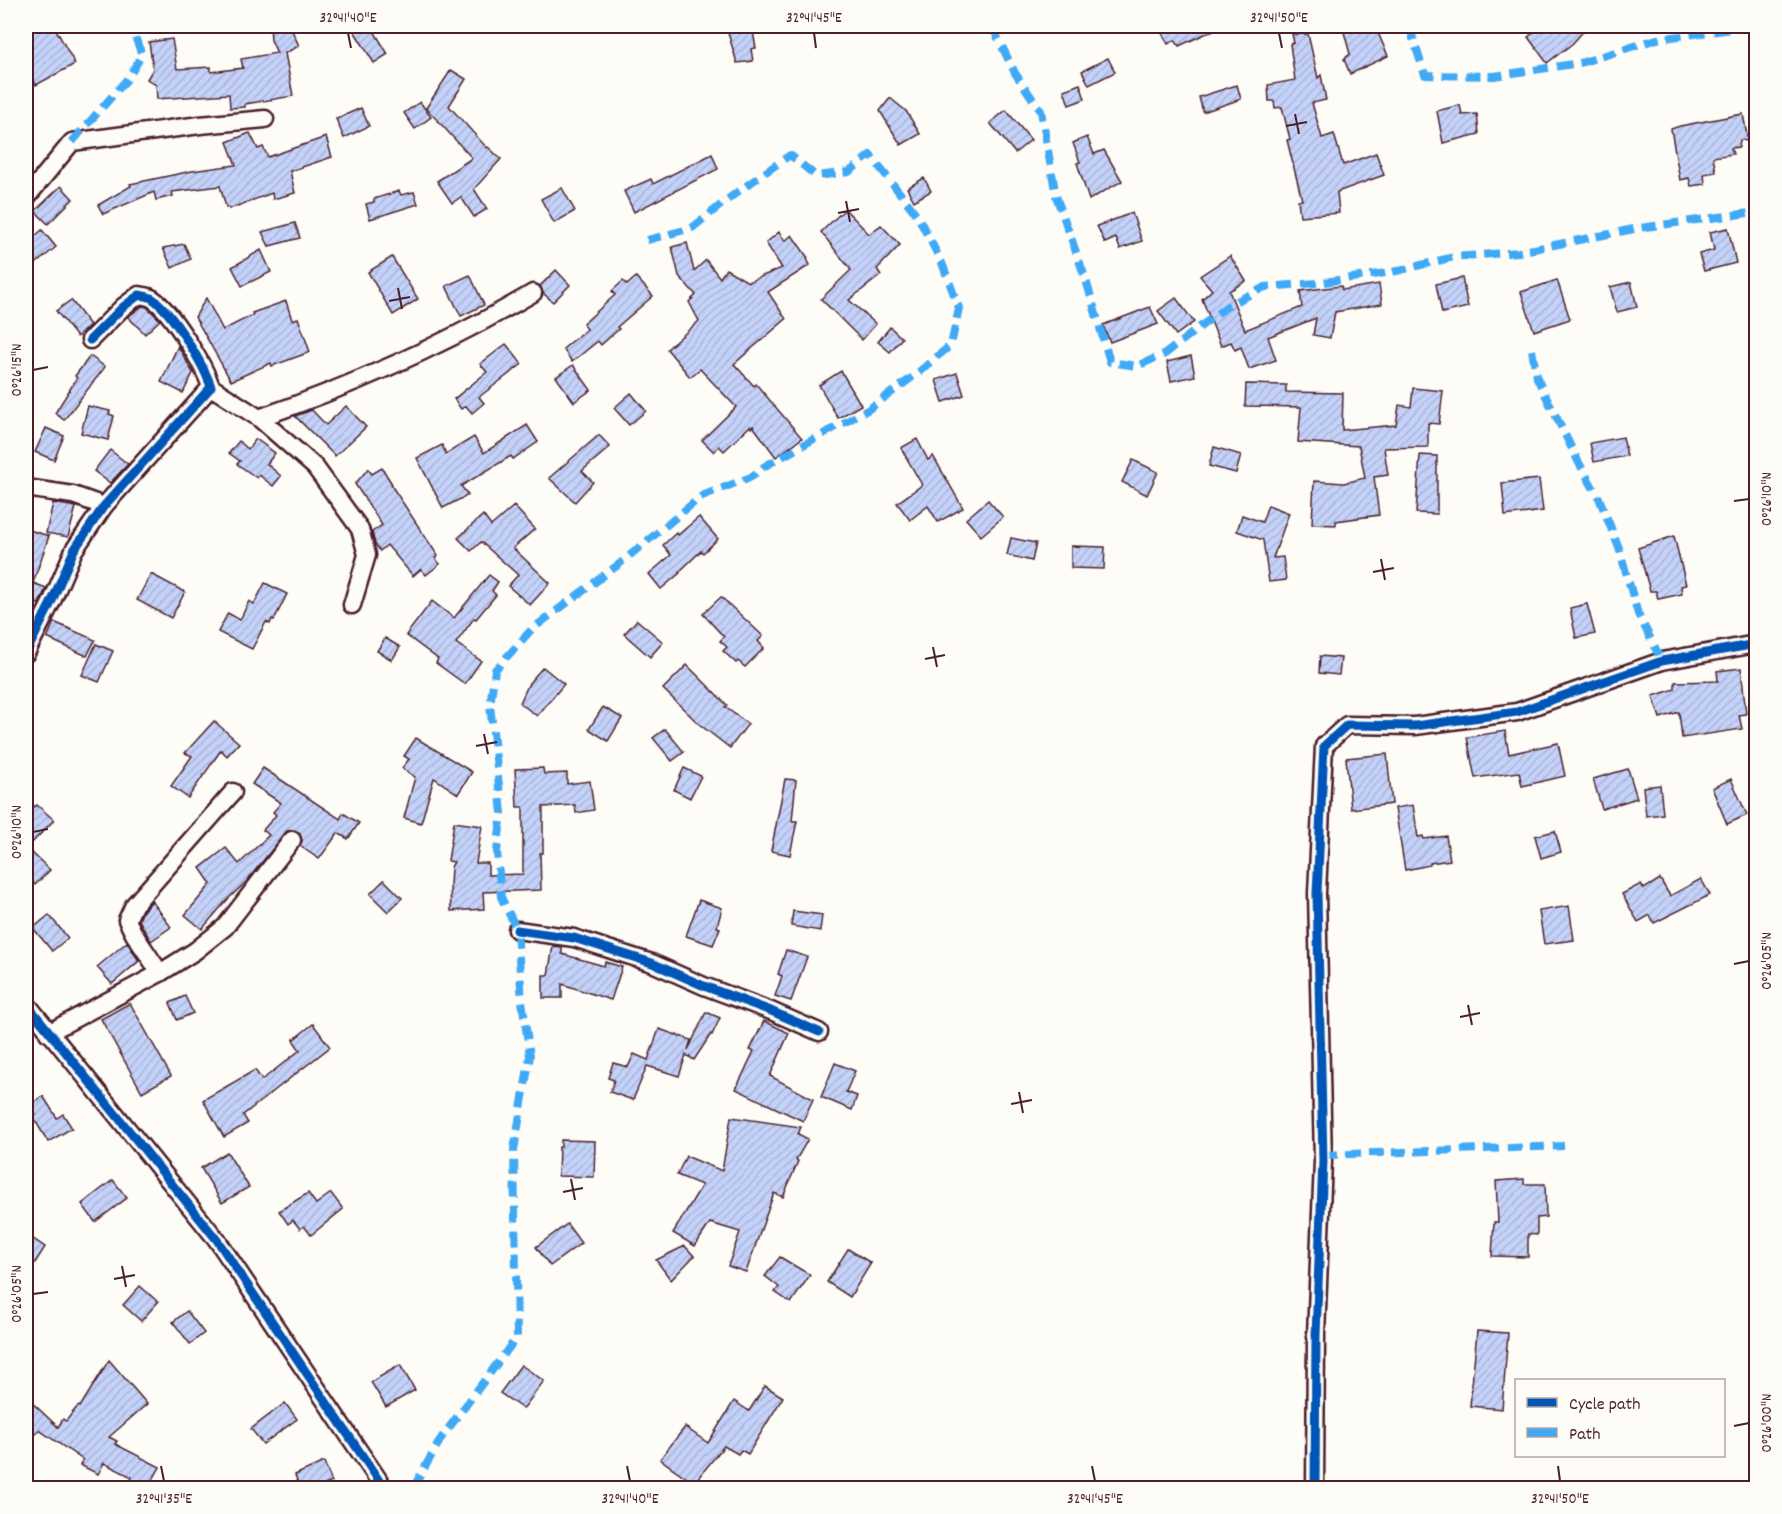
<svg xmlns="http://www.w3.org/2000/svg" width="1782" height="1514" font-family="Dekko,sans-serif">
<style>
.building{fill:url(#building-hatch);stroke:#4a1f2b;stroke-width:1.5}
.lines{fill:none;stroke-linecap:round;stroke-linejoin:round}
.minor-casing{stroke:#4a1f2b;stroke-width:21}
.minor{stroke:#fdfcf7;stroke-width:16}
.quiet{stroke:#3fa9f5;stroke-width:8;stroke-dasharray:15 8;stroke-linecap:butt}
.cycleway-casing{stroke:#fdfcf7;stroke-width:13}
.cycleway{stroke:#0057b8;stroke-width:9}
.ticks{fill:none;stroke:#4a1f2b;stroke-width:2}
.neatline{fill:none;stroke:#4a1f2b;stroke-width:2}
.ticks-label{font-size:15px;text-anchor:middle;fill:#4a1f2b}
</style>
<defs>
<pattern id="building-hatch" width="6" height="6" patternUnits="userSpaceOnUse" patternTransform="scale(1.5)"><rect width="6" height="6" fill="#c4d2f9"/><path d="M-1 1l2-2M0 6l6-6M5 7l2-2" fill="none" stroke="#aab4d6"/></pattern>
</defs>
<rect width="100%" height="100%" fill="#fdfcf7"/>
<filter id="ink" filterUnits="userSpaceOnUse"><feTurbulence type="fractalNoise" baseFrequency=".0167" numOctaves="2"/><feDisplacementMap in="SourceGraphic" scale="12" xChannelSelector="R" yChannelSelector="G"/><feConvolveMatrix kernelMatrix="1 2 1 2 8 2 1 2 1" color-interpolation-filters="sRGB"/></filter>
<g filter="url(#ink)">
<g class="building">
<polygon points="26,26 54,26 75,64 36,85 26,65"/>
<polygon points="270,26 290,26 299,46 285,53 293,96 245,104 245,107 230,108 229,94 157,99 156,85 147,79 153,69 149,42 172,39 177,69 211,67 211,72 243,68 241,59 277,53 271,40"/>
<polygon points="351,26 371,26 388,54 374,63"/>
<polygon points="726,26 752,26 756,48 751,49 753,61 737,63"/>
<polygon points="1158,26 1222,26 1179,46 1175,40 1168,44"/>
<polygon points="1358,26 1375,26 1388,56 1350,74 1344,59 1350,54 1344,32"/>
<polygon points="1541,26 1588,26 1572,44 1547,63 1528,37"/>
<polygon points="1292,34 1308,34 1318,78 1321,75 1326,100 1312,103 1322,138 1334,134 1343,165 1376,153 1384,175 1337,192 1339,213 1300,216 1298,200 1302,200 1287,140 1290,139 1282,107 1275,108 1274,101 1269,101 1268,85 1295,80 1290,44 1294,43"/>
<polygon points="1108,58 1115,72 1089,85 1082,71"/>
<polygon points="451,70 466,79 449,106 487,148 488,147 501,159 474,189 487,209 474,217 461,197 452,203 437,181 472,158 426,108"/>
<polygon points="1080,84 1085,99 1069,105 1064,90"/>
<polygon points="1237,85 1241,99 1203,112 1199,97"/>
<polygon points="890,98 906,111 920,134 901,145 880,111"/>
<polygon points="420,102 431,117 415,129 404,113"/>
<polygon points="1460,105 1462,115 1477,114 1479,134 1443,143 1437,111"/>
<polygon points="361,108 369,126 344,138 336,119"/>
<polygon points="1006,110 1031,140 1015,153 990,123"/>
<polygon points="1743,114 1748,141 1740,140 1739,147 1731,148 1733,154 1713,157 1716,172 1704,174 1705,184 1691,186 1689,178 1680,180 1671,129 1680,126"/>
<polygon points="250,133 258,149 263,147 268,157 326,137 332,157 290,171 295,193 273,199 272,193 229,209 228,207 226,207 220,186 172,192 173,196 156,200 154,192 103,214 98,205 131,186 130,184 192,171 236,165 227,142"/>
<polygon points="1087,137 1094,154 1104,150 1122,181 1089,200 1077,163 1080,162 1073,143"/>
<polygon points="712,154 718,169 634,212 624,191 651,179 653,184"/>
<polygon points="924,178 931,191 914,201 907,188"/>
<polygon points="61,186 73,199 48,224 35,211"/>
<polygon points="562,188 575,211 554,223 541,199"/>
<polygon points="399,191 401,195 414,192 418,204 370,219 366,204 374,202 374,199"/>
<polygon points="845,209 869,234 881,225 900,245 877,269 881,275 849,300 876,324 862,340 821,299 851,270 821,232"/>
<polygon points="1132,213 1142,241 1120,249 1116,238 1105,243 1097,226"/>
<polygon points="295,223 300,238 269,246 262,232"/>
<polygon points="1728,228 1736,263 1704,271 1699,254 1714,250 1710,232"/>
<polygon points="42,230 56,247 26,272 26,244"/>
<polygon points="779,232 785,241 792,235 808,258 807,259 810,265 768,292 786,319 734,364 754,386 756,384 802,438 776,457 753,426 751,428 750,426 724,451 719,446 714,452 702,440 736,407 700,369 690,377 667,349 699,321 689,302 696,295 679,276 672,247 687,243 694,271 706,260 720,278 726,269 748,282 782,268 766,243"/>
<polygon points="184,244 191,259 172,268 163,248"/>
<polygon points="261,250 271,272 242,286 232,267"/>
<polygon points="1230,256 1246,281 1229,291 1245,330 1302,307 1300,291 1341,286 1342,290 1379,284 1382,304 1335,312 1330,338 1313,335 1316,318 1268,337 1276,360 1249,369 1241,347 1235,350 1231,342 1221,346 1202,299 1212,290 1200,276"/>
<polygon points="392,257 418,299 393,315 368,272"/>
<polygon points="556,270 570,285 553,302 543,293 540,286"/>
<polygon points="470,275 484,305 461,316 446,286"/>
<polygon points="636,277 653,296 617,327 619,329 601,345 598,341 572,362 563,349 587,329 583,324 615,295 612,291 623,281 627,285"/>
<polygon points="1462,278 1468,307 1442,313 1436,284"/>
<polygon points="1557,280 1570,319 1534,331 1521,292"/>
<polygon points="1631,282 1637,307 1617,312 1610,287"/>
<polygon points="206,298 223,330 253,315 252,313 286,301 292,320 298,318 310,352 272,366 271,363 231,381 195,317"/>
<polygon points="1176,298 1194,322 1176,335 1158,311"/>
<polygon points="71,300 90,325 77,337 56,311"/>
<polygon points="142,306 147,307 160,320 145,334 128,317"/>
<polygon points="1150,307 1158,324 1110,342 1103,325"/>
<polygon points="890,327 902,338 890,352 878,342"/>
<polygon points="506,344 522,364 479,397 484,403 472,413 466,406 461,409 454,399 487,372 480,364"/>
<polygon points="178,346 193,373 183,393 161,382"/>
<polygon points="90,356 105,367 64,420 55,413 77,378 75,376"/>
<polygon points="1191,356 1195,376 1171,381 1167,362"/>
<polygon points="573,365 591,390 574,402 556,377"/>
<polygon points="841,371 861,405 838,418 819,385"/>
<polygon points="957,373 964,395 943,402 936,380"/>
<polygon points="1246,384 1286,385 1286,392 1343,393 1342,430 1396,425 1399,405 1411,407 1413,388 1443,391 1439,424 1428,423 1428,447 1384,448 1388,475 1374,477 1379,515 1336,521 1336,525 1312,524 1314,481 1344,483 1365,478 1359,446 1298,442 1301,407 1245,406"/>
<polygon points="631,393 646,411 629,425 614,408"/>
<polygon points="88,406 110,411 109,414 114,416 108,440 81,433"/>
<polygon points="346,406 366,427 335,456 295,416 312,410 326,425"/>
<polygon points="527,425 538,442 513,459 511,456 461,486 468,495 443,508 417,458 442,445 446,454 474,437 484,453"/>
<polygon points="46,428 64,436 54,460 35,452"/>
<polygon points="599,435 610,447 582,471 593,482 575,502 549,478"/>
<polygon points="1623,437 1627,456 1594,462 1590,443"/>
<polygon points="256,439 275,453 267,464 281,476 273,486 259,475 257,478 237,464 240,461 229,453 239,441 248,449"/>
<polygon points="917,439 928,460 933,456 963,508 938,522 928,506 910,520 897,503 922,485 901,448"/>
<polygon points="1214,447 1241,455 1236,473 1209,466"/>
<polygon points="110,450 128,464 110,483 94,471"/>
<polygon points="1420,455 1437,456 1437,514 1416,513"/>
<polygon points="1133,460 1158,472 1147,495 1122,482"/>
<polygon points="382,468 392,484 391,485 438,556 435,558 440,564 426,575 421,569 413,576 387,545 380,551 375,544 372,532 382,525 355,484 368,469 372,474"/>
<polygon points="1539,479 1543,511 1505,516 1502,483"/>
<polygon points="988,500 1003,517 981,536 966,519"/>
<polygon points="53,503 76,507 68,537 46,533"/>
<polygon points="1268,505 1289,513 1273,558 1283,557 1286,580 1269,582 1263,540 1237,531 1242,515 1262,522"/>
<polygon points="514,506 535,529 513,548 550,583 530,605 508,586 518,575 481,542 471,551 458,538 483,515 491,526"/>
<polygon points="699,517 718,539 703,553 701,551 679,572 680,573 661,589 649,574 671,555 663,545 676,533 678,535"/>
<polygon points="26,529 49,536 33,583 46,588 39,604 26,600"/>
<polygon points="1674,536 1686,585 1681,586 1682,594 1658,599 1656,591 1650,591 1638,548"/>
<polygon points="1011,538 1036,543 1032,561 1007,555"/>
<polygon points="1071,546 1105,547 1104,569 1071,568"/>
<polygon points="151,574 185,592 171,618 137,600"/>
<polygon points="489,575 498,582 492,591 496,595 476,619 474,618 456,643 481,661 465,684 436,663 438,659 406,635 432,601 454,618"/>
<polygon points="265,583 287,594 274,620 272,619 270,624 266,622 252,649 218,632 228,613 240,620 249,601 254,604"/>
<polygon points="721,597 763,636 758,641 764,648 745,667 738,661 736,663 723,651 727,647 720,641 724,637 703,614"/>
<polygon points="1587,604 1595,634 1576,638 1570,608"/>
<polygon points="637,620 663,642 650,657 624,634"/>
<polygon points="54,622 95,640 87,656 47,638"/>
<polygon points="385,638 400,647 392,660 377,651"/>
<polygon points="96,644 113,651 99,682 82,675"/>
<polygon points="1320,656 1341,658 1339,675 1319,673"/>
<polygon points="687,665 727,705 725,707 748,724 730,748 699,724 663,689"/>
<polygon points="543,667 564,684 537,716 520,703 529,683"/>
<polygon points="1741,668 1746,714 1739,715 1742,729 1682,738 1679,712 1660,718 1653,696 1675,689 1675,682 1718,681 1717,671"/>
<polygon points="603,707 622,718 608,741 589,729"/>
<polygon points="214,721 239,743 227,756 221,750 188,798 171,786 192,756 185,753"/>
<polygon points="665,729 684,752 672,761 653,738"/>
<polygon points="1505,731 1509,754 1558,743 1565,776 1522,786 1519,772 1475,778 1467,737"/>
<polygon points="416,738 472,772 458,794 434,778 421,823 404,818 415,777 402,768 409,759 404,756"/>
<polygon points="1387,754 1392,804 1351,809 1346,758"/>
<polygon points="263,768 340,819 343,813 359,823 348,839 338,833 319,859 300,846 302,841 299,832 294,830 287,831 246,882 228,899 202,929 185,915 211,884 200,868 226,848 239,864 269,835 263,830 276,815 273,812 281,803 252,784"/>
<polygon points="543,768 544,774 567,773 567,784 590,781 594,810 576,813 575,805 543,807 543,853 540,853 541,890 483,892 484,909 451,911 450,886 451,867 454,862 448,861 454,822 482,826 476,863 488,863 488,875 523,874 523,807 517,807 515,769"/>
<polygon points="684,768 701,776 690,798 674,790"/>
<polygon points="1628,769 1637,798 1602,809 1593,779"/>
<polygon points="785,779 796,780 792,821 797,821 790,855 771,851"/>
<polygon points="1731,779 1747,815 1727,824 1712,788"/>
<polygon points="1660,785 1663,814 1646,816 1643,787"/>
<polygon points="26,798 35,807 37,805 54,820 27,848 50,870 35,885 26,875"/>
<polygon points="1413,805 1418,837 1423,836 1424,839 1446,836 1450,860 1430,863 1430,865 1405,870 1395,808"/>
<polygon points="1555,831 1561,852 1541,858 1535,836"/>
<polygon points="1660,879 1670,896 1701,879 1710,895 1654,923 1650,915 1638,922 1622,894 1641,884 1644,889"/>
<polygon points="384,880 402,898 388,912 370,894"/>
<polygon points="699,900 722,908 717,927 720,928 713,945 686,936"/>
<polygon points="152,901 171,927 151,941 139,920 143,911"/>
<polygon points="1569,906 1574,940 1544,944 1539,911"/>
<polygon points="793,911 822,915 820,931 791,926"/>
<polygon points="49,915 68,938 52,951 33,928"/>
<polygon points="127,942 139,961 112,984 97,967"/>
<polygon points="553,946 562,947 562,954 604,966 605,962 622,967 611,1000 562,984 562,998 543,998 543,975 548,975"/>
<polygon points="786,950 807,957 791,1001 775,996 782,976 778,974"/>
<polygon points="185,996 193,1013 177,1020 170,1003"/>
<polygon points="130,1003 171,1076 142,1092 101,1019"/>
<polygon points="706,1012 720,1018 712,1035 711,1034 694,1060 686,1055 679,1076 647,1066 633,1100 610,1092 614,1080 608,1078 613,1063 628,1067 634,1054 648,1060 659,1029 691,1040 688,1050"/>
<polygon points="764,1021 789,1033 770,1076 813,1099 803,1121 736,1089 754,1051 750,1050"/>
<polygon points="313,1024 330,1047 243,1115 248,1123 224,1137 203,1100 255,1070 262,1080 300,1050 293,1040"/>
<polygon points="835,1063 855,1071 846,1092 857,1096 852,1110 821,1097"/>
<polygon points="43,1096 57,1118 63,1114 72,1128 48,1142 33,1117 36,1115 30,1105"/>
<polygon points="731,1117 801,1127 798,1134 808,1139 796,1160 798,1161 783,1197 774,1193 746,1272 728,1266 740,1232 710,1223 695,1246 673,1233 702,1185 677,1175 686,1156 722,1171"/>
<polygon points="561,1140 595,1141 594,1177 558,1176 559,1147 561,1147"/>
<polygon points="227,1152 249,1187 222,1203 201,1168"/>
<polygon points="1524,1179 1524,1184 1545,1184 1546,1217 1537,1218 1537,1235 1528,1234 1528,1257 1492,1256 1494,1222 1498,1222 1496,1181"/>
<polygon points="113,1180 127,1198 95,1222 82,1204"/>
<polygon points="308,1193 316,1204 331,1193 343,1209 311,1235 304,1226 300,1229 293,1220 288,1224 279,1211"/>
<polygon points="567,1224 581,1243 550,1266 536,1247"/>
<polygon points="26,1234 45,1247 26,1277"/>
<polygon points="685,1246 694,1256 671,1280 656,1260"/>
<polygon points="848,1249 871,1263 850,1297 827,1282"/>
<polygon points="780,1257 810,1275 791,1303 775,1292 779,1287 765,1276"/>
<polygon points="140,1286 158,1302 141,1321 123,1305"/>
<polygon points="187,1311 204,1333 190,1344 173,1322"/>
<polygon points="1477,1331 1508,1333 1502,1409 1470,1406"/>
<polygon points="109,1360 147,1404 109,1437 117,1441 115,1444 160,1467 148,1488 127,1488 132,1477 104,1463 98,1474 80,1465 83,1460 39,1430 36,1434 26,1424 26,1397 58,1427 63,1419 66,1421 78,1406 80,1407"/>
<polygon points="400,1365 415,1390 386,1407 371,1382"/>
<polygon points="521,1365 544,1381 523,1409 500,1393"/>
<polygon points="765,1386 783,1397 748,1454 741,1450 738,1454 724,1446 694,1483 660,1459 685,1427 708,1443 734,1401 749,1411"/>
<polygon points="285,1403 297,1419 263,1444 251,1429"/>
<polygon points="324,1462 332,1482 318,1488 300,1488 295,1475"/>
</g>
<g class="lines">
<g class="minor-casing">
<g id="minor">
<polyline points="26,198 72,142 200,125 265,119"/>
<polyline points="211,387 259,418 315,467 360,529 367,555 352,605"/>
<path d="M259,418C354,385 446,344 533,293"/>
<polyline points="26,488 73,495 104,506"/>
<path d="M26,653L52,601L74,550L104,506L211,387C204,365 172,312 153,299C149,296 144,296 139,295L123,307L90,340"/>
<polyline points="517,930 574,938 652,963 704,986 771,1011 819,1032"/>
<polyline points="160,973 134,934 127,920 134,905 233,792"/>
<polyline points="26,1003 217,1240 384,1488"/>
<polyline points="48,1033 160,973 195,951 225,927 292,840"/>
<polyline points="1315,1488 1316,1335 1323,1161 1317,893 1324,746 1347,725 1415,726 1517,712 1662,661 1756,644"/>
</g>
</g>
<use href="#minor" class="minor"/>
<g class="quiet">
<polyline points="992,26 1015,73 1041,111 1056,196 1086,280 1110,362 1137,366 1165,354 1227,306 1265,287 1318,283 1393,272 1454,257 1519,252 1639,228 1756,212"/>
<polyline points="1409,26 1425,75 1494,76 1580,63 1657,39 1756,26"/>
<polyline points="72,142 128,78 142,55 131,26"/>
<polyline points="1532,350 1537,378 1579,463 1599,498 1619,548 1638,614 1662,661"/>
<polyline points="1323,1155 1564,1146"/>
<polyline points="413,1488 442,1437 517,1337 514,1150 530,1056 522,1001 517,930 501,897 497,851 502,813 490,705 495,670 532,629 618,565 702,496 751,477 765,466 869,409 914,376 951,345 959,308 942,263 917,215 870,155 849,172 816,176 790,155 736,193 692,228 644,241"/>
</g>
<g class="cycleway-casing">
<g id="cycleway">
<path d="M26,653L52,601L74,550L104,506L211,387C204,365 172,312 153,299C149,296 144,296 139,295L123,307L90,340"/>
<polyline points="517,930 574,938 652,963 704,986 771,1011 819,1032"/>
<polyline points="26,1003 217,1240 384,1488"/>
<polyline points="1315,1488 1316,1335 1323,1161 1317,893 1324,746 1347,725 1415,726 1517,712 1662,661 1756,644"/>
</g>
</g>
<use href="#cycleway" class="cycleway"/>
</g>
</g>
<path class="ticks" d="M348,33L351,48M814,33L816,48M1279,33L1282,48M1295,114L1299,134M1286,126L1307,122M846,201L850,222M838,213L859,209M398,288L402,309M389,301L410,297M33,370L48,367M1734,501L1749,499M1381,559L1385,580M1373,572L1394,568M933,647L937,667M925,659L945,655M484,734L488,754M476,746L497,742M33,832L48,829M1734,964L1749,961M1468,1005L1472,1025M1460,1017L1480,1013M1019,1092L1023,1113M1011,1104L1032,1100M571,1179L575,1200M563,1192L583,1188M122,1266L126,1287M114,1279L135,1275M33,1294L48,1292M1734,1426L1749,1423M161,1466L164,1481M627,1466L630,1481M1092,1466L1095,1481M1558,1466L1560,1481"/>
<rect width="1782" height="1514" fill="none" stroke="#fdfcf7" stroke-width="66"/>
<rect x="1515" y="1379" width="210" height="78" fill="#fdfcf7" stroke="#b5a4a5" stroke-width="1.5"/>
<rect x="1527" y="1398" width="30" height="9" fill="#0057b8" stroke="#b5a4a5" stroke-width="1.5"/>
<text x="1569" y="1409" font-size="18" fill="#4a1f2b">Cycle path</text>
<rect x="1527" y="1428" width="30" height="9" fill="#3fa9f5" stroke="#b5a4a5" stroke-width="1.5"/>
<text x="1569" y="1439" font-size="18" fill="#4a1f2b">Path</text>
<rect x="33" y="33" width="1716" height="1448" class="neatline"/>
<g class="ticks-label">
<text x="348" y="22">32°41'40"E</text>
<text x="814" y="22">32°41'45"E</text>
<text x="1279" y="22">32°41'50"E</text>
<text transform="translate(16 370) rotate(-90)" y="5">0°26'15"N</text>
<text transform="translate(1766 499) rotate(-90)" y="5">0°26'10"N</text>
<text transform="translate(16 832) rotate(-90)" y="5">0°26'10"N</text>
<text transform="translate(1766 961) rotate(-90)" y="5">0°26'05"N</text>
<text transform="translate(16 1294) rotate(-90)" y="5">0°26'05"N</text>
<text transform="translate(1766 1423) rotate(-90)" y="5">0°26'00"N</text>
<text x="164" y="1503">32°41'35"E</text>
<text x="630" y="1503">32°41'40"E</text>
<text x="1095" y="1503">32°41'45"E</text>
<text x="1560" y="1503">32°41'50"E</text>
</g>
</svg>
